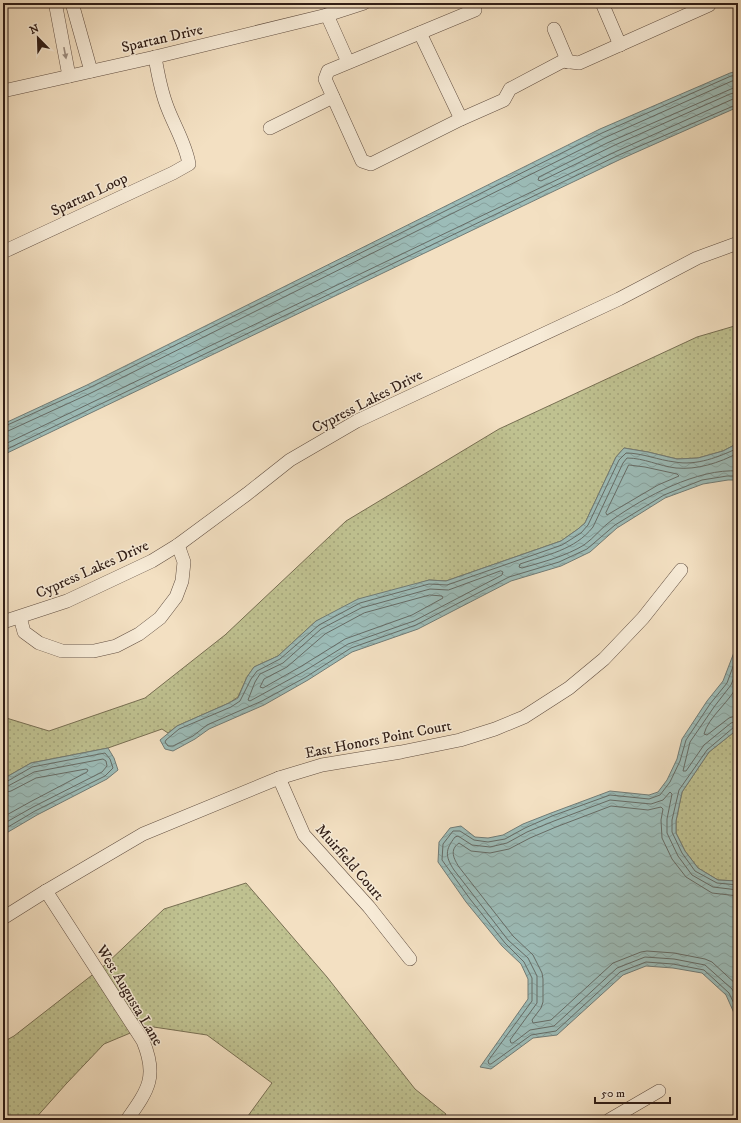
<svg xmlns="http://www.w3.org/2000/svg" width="741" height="1123" font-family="'IM FELL DW Pica',serif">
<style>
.grass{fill:url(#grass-dots);stroke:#786f53}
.water{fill:url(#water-waves);stroke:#717c77}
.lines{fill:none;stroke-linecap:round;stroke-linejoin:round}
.shore{stroke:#666c67;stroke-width:1}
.minor-casing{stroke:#614e41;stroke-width:14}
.minor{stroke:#f7ebd7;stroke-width:13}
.oneway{fill:#9d8e80}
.labels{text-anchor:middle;stroke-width:3;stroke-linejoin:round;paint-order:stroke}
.street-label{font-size:15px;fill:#301d16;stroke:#f7ebd7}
</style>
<defs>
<pattern id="grass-dots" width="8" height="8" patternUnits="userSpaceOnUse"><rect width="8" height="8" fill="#bfc190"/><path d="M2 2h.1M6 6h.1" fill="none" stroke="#a4a57b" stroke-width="1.8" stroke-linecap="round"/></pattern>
<pattern id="water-waves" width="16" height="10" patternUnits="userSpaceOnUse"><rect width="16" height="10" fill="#9cbcb8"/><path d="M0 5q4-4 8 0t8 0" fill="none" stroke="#87a19d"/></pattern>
</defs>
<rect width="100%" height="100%" fill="#f3e0c2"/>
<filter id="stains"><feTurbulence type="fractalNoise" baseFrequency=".005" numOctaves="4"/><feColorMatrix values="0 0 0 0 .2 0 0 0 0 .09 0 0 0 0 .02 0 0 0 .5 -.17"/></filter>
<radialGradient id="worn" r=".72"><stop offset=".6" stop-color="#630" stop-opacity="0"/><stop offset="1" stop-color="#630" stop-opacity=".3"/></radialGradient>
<g class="grass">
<polygon points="738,325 738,443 723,451 698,458 677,459 648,452 624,448 616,457 585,523 578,529 561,541 446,581 429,580 316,621 278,656 254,667 247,677 238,697 229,703 177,726 168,733 162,729 108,748 31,763 3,779 3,717 49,731 145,698 225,635 346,521 499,429 697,337"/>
<polygon points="738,729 738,881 718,880 698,868 685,851 676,833 676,821 682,792 709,752"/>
<polygon points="246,883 327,977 415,1089 446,1114 442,1120 245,1120 272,1083 207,1035 147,1026 104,1044 66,1084 34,1120 3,1120 3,1042 14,1036 105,965 164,909"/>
</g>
<g class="water">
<polygon points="738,71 738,107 621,159 3,455 3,424 87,385 600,129 730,73"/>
<polygon points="738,443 738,480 728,480 703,484 665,498 617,528 590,552 561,566 511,581 418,629 352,652 308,680 264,705 209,729 195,739 173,751 165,749 160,740 177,726 229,703 238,698 247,677 254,667 278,656 316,621 358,599 429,580 446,581 561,541 578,529 585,523 616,457 624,448 648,452 677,459 698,458 723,451"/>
<polygon points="738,642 738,729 709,752 682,792 676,821 676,833 685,851 698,868 718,880 738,881 738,1022 726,995 702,973 673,968 646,966 623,975 557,1035 533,1038 491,1069 480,1067 528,999 528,979 521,964 502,946 466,902 438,862 439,842 450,828 461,826 475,837 488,838 503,835 523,824 551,813 610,791 649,795 658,792 667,780 677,759 682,739 707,701 723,681"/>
<polygon points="108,748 114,758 118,770 107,779 37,815 3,835 3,779 31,763"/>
</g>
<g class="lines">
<g class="shore">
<polyline points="738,86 607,143 539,177 538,180 541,181 615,145 730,94 738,92"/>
<polyline points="3,427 89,388 602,133 731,76 738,75"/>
<polyline points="3,432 8,431 91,393 604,138 732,81 738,80"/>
<polyline points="3,445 617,151 733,99 738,99"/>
<path d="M738,448C719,457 696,466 675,462C658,460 642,453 626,453L619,460L588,525L581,533L562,545L447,585L429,584L360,603L319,625L280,659L257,671L251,679L240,701L231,707L179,729L166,740L165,742L168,746H173L193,736L207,725L262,701L306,677L351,648L416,625L509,577L559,562L587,549L615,525L664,495L702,480L727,476H738"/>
<polyline points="3,451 619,155 738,104"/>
<path d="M738,453C719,463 697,470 676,468C659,466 644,458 627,458L623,463L593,527C575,550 546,555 520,564L519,567L522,568C543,562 566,556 584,545C594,538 602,527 612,520C644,497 698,468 738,471"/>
<polygon points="629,465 645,467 677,474 679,476 658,485 607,515 606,513"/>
<polygon points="501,571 503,572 502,575 414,621 348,644 303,672 250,701 248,700 255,682 260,674 283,663 321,629 361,608 430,589 448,590"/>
<polygon points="430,595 442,596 443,598 412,615 345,639 300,667 263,688 260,687 264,679 287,667 325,634 364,613"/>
<polyline points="738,653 727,683 710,704 686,740 680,761 670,782 660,795 649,799 610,795 552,816 525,828 505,839 488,842 474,840 460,831 453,831 443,844 442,860 470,899 505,943 524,962 532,978 532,1001 488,1061 489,1064 491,1064 531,1035 556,1031 620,972 646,962 673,964 704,970 729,993 738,1012"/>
<polyline points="738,667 731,685 714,707 690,742 683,771 686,771 704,745 731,723 738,721"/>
<path d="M738,684C731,701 708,717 704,734L707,735L729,718L738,715"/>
<polyline points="738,726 734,727 707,750 679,790 672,820 672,832 682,853 695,871 717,883 738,885"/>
<polyline points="3,782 6,782 32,767 105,753 110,759 113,768 105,776 35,811 3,830"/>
<polyline points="3,787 8,786 34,772 103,759 106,761 107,766 102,772 33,807 3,824"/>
<polyline points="3,793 11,791 36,778 86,769 88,770 87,772 30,802 3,817"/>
<path d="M738,890L713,887L692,875L678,856L667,833V819L672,794L670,792L663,800L651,804L610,800L554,821L527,832L507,843L490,847L472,845L458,836L455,837C445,850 445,856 454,870L508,940L528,958L537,976V1003L510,1040L511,1043H513L530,1030L554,1026L617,968L645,957L674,959L705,965L732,989L738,1000"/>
<path d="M738,896L712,893L686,877L672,859L662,838L661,820L663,809L661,807L648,810L611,806L556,827L530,838L509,849L490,853L471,851L459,843C449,850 454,859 459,867L513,936L533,955L542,973L543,979V1002L541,1008L532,1020L533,1023L551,1020L613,963L641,952L647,951L674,953L705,959L712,962L738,986"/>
</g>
<g class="minor-casing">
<g id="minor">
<polyline points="56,3 56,7 69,76"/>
<polyline points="72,3 91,71"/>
<polyline points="602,3 620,45"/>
<polyline points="475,10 328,71 325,79 362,161 371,164 461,119 504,100 510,89 563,61 579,63 709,5 710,3"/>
<polyline points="327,15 348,62"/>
<polyline points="554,29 568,62"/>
<polyline points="420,33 461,119"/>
<polyline points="3,91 155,57 327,15 364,3"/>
<polyline points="270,128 333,97"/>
<path d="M3,252L173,173L189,164C186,145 175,127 168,109C161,92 158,75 155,57"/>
<polyline points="20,617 24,632 39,643 62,651 94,651 116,646 139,634 160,618 176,597 182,581 184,562 178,545"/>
<polyline points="3,622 67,601 152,561 178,545 247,494 290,460 357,421 619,299 697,258 738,243"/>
<polyline points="279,778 304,835 369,907 410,959"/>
<path d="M46,891L143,1041C158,1077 148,1090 127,1120"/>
<polyline points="3,918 46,891 143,834 279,778 322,765 401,752 460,740 495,729 524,717 569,688 604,659 643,618 681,570"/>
<polyline points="609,1120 659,1091"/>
</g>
</g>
<use href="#minor" class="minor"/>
</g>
<defs><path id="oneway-solid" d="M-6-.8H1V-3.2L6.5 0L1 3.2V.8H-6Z"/></defs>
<use class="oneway" href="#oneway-solid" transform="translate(65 53) rotate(79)"/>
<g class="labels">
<g class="street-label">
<text transform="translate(162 38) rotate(-13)" y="5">Spartan Drive</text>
<text transform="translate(89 194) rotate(-25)" y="5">Spartan Loop</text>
<text transform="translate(367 401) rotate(-27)" y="5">Cypress Lakes Drive</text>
<text transform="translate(92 569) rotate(-24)" y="5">Cypress Lakes Drive</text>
<text transform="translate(378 739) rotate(-11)" y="5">East Honors Point Court</text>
<text transform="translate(350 862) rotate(49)" y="5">Muirfield Court</text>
<text transform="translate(130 995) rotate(59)" y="5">West Augusta Lane</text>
</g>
</g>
<rect width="741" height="1123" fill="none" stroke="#f3e0c2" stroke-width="16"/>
<rect x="4" y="4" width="733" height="1115" fill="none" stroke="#301d16" stroke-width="2"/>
<rect x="8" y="8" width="725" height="1107" fill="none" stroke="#301d16"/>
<g transform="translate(38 38) rotate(337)" stroke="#f7ebd7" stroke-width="3" paint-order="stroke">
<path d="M0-3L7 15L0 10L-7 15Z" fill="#301d16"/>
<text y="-6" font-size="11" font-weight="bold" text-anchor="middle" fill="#301d16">N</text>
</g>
<path d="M595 1097v6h75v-6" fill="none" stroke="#301d16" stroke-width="2"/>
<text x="601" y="1097" font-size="12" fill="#301d16" stroke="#f7ebd7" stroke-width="3" paint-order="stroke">50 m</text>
<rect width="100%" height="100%" filter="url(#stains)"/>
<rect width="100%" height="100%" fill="url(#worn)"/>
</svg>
